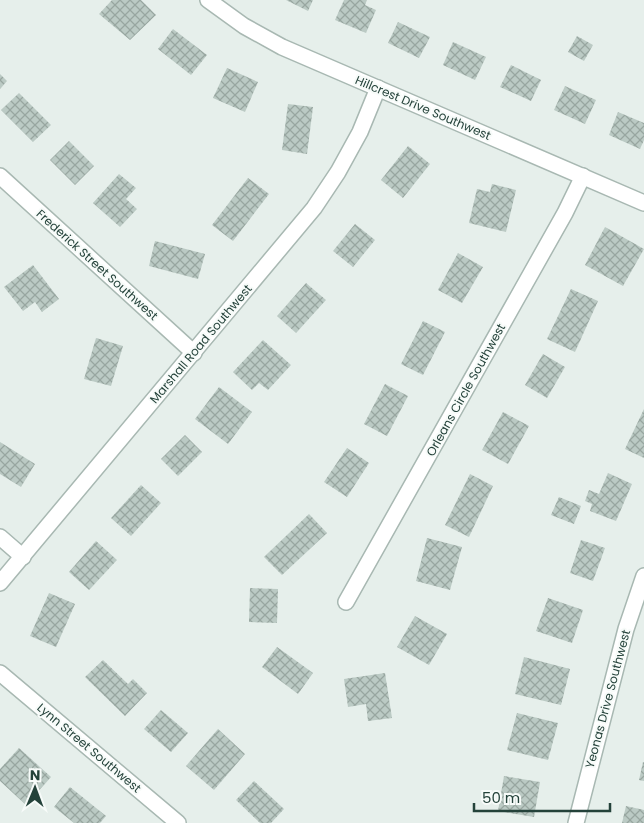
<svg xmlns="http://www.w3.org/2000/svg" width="644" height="823" font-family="Poppins,sans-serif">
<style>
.building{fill:url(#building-cross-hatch)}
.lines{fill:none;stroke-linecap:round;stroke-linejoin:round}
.street-casing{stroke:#a8b8b2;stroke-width:18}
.street{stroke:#fff;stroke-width:15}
.labels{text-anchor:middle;stroke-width:4;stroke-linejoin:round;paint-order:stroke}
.street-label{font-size:12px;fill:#24423a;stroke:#f7fbf9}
</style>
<defs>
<pattern id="building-cross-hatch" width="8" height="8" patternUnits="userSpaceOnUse" patternTransform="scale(1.25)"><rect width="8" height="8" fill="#bbcac4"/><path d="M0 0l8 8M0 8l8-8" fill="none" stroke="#98a6a0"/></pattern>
</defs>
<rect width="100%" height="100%" fill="#e6efeb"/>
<g class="building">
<polygon points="112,0 141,0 156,15 130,40 99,14"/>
<polygon points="286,0 313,0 308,11"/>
<polygon points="344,0 367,0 365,5 376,10 366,33 335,20"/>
<polygon points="398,22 430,37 419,58 388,43"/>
<polygon points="173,29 207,55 191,75 158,49"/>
<polygon points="577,36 593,45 584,61 568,52"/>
<polygon points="453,42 486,57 475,80 443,65"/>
<polygon points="511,65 541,80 531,101 500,87"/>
<polygon points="227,68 258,82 245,112 213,98"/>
<polygon points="0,74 7,81 0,89"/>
<polygon points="565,86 596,100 585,124 554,110"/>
<polygon points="19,93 51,125 33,142 1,110"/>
<polygon points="288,104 313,107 307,154 282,150"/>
<polygon points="618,112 644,123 644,140 640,149 609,135"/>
<polygon points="69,141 94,166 75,185 50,160"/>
<polygon points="408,146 430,164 403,198 381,180"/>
<polygon points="119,174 136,188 126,199 137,209 120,227 93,203"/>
<polygon points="248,178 269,194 233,241 212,225"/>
<polygon points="492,184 516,190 506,232 469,223 477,189 490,192"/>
<polygon points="355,224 375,240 353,267 333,251"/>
<polygon points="605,227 644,249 623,286 585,265"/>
<polygon points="155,241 205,254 198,279 149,266"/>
<polygon points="458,253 483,267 462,303 438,290"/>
<polygon points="33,265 59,299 42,312 35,302 23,311 4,287"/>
<polygon points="306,283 326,300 296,333 277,316"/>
<polygon points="571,289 598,301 575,352 547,339"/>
<polygon points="423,321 445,332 423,375 401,364"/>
<polygon points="96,338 123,346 111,386 84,379"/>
<polygon points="263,340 291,365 268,390 259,383 252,390 233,372"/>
<polygon points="543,354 565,367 547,398 525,385"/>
<polygon points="385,384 408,396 387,436 364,424"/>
<polygon points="219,387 252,412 228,444 195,419"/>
<polygon points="644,409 644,458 625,449"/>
<polygon points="503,412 529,426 508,464 482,450"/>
<polygon points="185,435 202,452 178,476 161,459"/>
<polygon points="0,442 35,464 21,487 0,474"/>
<polygon points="347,448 369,463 347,497 324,482"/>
<polygon points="608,473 632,484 616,521 590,511 592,504 585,501 589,490 599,494"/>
<polygon points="470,474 493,486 469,537 445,525"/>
<polygon points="141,485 161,503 131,536 111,518"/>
<polygon points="559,497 581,506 574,524 551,515"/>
<polygon points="309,514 327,533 282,575 264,557"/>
<polygon points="427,538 462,547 450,590 416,581"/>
<polygon points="581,540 605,548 593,581 570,573"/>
<polygon points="96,541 117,560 89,590 69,572"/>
<polygon points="250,588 278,589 277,623 249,622"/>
<polygon points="49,593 75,604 56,647 30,636"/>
<polygon points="548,598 583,610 572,643 536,631"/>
<polygon points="415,616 447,634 429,665 397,647"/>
<polygon points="277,647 313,673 298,694 262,667"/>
<polygon points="524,657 570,669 561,705 515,694"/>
<polygon points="103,660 128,684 133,679 147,693 125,716 85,677"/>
<polygon points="385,673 392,718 368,721 366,704 348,707 344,679"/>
<polygon points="161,710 188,733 171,752 144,729"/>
<polygon points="517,713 558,723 548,760 507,750"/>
<polygon points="218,729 245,754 214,790 186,766"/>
<polygon points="19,748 51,777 26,805 0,781 0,769"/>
<polygon points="643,762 644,762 644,781 639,780"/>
<polygon points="504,776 540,782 534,817 498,811"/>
<polygon points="254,781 284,809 271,823 260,823 236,800"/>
<polygon points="70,787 106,816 100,823 74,823 54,807"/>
<polygon points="626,806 644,810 644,823 622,823"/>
</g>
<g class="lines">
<g class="street-casing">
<g id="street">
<polyline points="208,0 244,26 282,47 644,203"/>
<polyline points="0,176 194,353"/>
<polyline points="0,537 23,557"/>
<polyline points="0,583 314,208 338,172 360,132 378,88"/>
<polyline points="346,602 565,213 583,176"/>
<polyline points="0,673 178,823"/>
<polyline points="576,823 626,629 644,576"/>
</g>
</g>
<use href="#street" class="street"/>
</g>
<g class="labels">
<g class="street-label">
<text transform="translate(423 108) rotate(23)" y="4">Hillcrest Drive Southwest</text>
<text transform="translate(97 265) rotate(42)" y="4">Frederick Street Southwest</text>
<text transform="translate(201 344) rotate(-50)" y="4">Marshall Road Southwest</text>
<text transform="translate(466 390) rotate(-61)" y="4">Orleans Circle Southwest</text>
<text transform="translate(608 699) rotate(-75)" y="4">Yeonas Drive Southwest</text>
<text transform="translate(89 748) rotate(40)" y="4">Lynn Street Southwest</text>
</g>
</g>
<g transform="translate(35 788) rotate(1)" stroke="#f7fbf9" stroke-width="4" paint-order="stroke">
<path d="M0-4L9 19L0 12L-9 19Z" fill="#24423a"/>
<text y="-8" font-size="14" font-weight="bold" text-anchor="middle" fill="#24423a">N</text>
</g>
<path d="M474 803v8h136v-8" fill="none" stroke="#24423a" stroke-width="2.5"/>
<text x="482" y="803" font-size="15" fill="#24423a" stroke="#f7fbf9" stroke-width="4" paint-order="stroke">50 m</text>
</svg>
